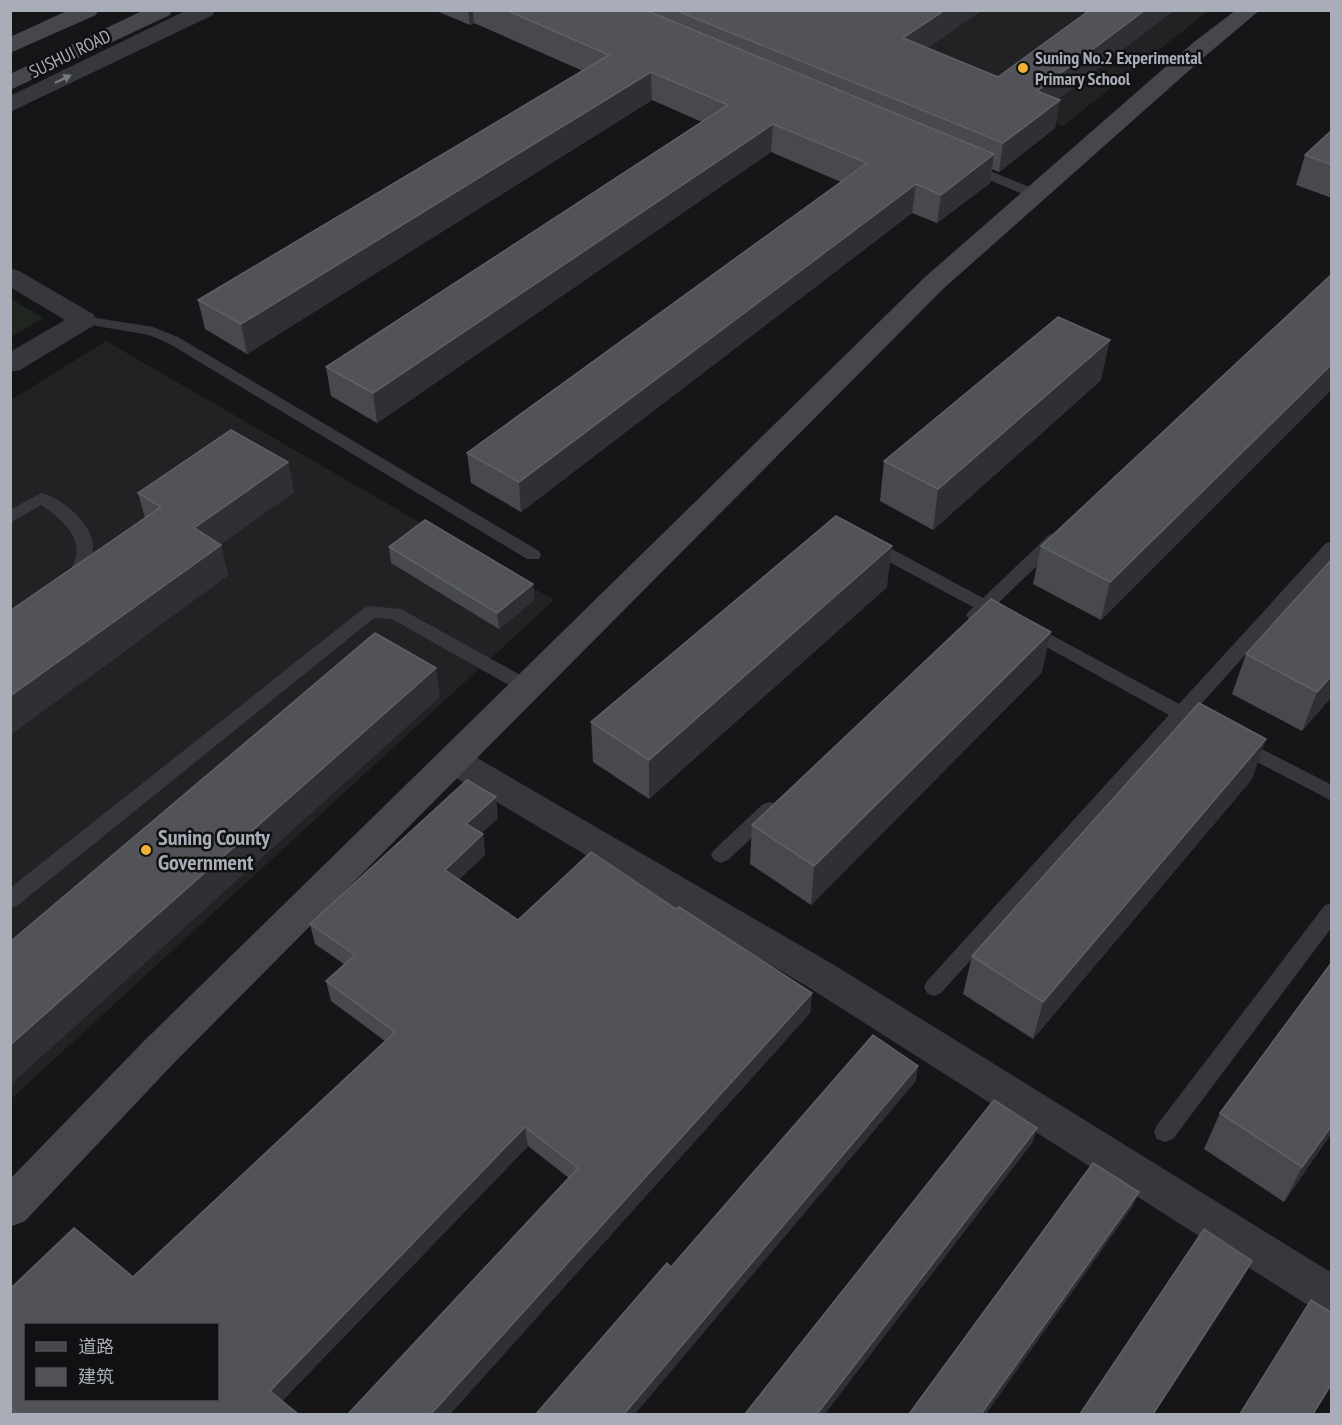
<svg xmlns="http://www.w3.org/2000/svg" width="1342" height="1425" font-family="'PT Sans Narrow','Noto Sans SC',sans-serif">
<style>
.built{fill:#222225}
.green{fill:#1e261f}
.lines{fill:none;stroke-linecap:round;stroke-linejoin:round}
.lane{fill:#37383d;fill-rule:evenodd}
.street{fill:#37383d;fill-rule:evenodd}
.secondary{fill:#45474d;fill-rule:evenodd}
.wall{fill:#47494d}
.shaded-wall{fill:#2f3033}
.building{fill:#525359;stroke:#5f6168;stroke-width:1.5;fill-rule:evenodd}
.oneway{fill:#757881}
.poi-dot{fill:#f2b134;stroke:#111113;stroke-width:2}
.labels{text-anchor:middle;stroke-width:5;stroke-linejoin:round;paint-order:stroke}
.far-street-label{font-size:18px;fill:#a8adb8;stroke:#111113}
.far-poi-label{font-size:18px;font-weight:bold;fill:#a8adb8;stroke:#111113;text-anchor:start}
.poi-label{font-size:22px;font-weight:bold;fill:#a8adb8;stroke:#111113;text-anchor:start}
</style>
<rect width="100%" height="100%" fill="#161618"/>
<g class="built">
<polygon points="760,11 1208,11 1063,126"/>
<polygon points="106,341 554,600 11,1099 11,400"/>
</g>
<polygon class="green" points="11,299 43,318 11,337"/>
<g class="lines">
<g class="lane">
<polygon points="970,163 1040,191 1042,194 1035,198 1030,197 965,170 963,167 965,164"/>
<polygon points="84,316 153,327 178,337 539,551 541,555 539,559 527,559 168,343 149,335 79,323 77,320 79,317"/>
<path d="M41,493C61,498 87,519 92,540C96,556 84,590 63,584L61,580C63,575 67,574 70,570C89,541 63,520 41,505L10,523V510Z"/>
<polygon points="1055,533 1061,535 1063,539 1061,543 996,605 1001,610 998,614 986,614 975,621 969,619 966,615 973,607 863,548 861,544 863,540 875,540 983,598 1049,535"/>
<polygon points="1332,542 1332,558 1194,712 1199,718 1196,723 1190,725 1184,723 941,993 934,996 927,993 924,987 927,981 1169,715 1021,633 1018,629 1021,625 1027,623 1033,625 1179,704 1326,543"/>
<polygon points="370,606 401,609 533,682 536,687 533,692 527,694 521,692 392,619 374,618 17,906 10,908 10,888 364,608"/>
<polygon points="1238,737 1332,785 1332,801 1232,749 1229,744 1232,739"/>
<polygon points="770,802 777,804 779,809 777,814 728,860 721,863 714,860 711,855 714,850 763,804"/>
<polygon points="1332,903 1332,927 1173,1139 1165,1142 1157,1139 1154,1132 1157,1125 1325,905"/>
</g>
<g class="street">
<polygon points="187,10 215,10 213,15 10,112 10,96"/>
<polygon points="10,268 19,271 93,314 97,320 93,326 20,370 10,372 10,352 65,320 10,287"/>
<polygon points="453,747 465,751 834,965 1332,1273 1332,1317 1317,1311 808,987 441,769 436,760 441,751"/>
</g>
<g class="secondary">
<polygon points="69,10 98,10 96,15 10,53 10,37"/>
<polygon points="144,10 172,10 170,15 10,90 10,74"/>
<polygon points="1236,10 1260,10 1210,52 943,289 172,1065 25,1221 10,1227 10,1179 144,1041 925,277 1194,42"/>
</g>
</g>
<g class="wall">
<polygon points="434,10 982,10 927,48 998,77 1059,99 1055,128 999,172 992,169 990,183 937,223 912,213 521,512 471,483 467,453 841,182 771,152 377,423 331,396 326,367 702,122 652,100 247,354 205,329 198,300 583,71 474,23 470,25"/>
<polygon points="1332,130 1332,198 1296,185 1305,155"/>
<polygon points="1332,274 1332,389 1101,620 1033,584 1041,546"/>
<polygon points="1101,380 933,530 880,501 884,461"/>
<polygon points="288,462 294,492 220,544 228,575 10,735 10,611 145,518 138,493"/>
<polygon points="389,547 533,584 534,600 499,629 391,563"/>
<polygon points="1332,559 1332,696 1302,731 1232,694 1246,654"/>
<polygon points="887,587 649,799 593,762 591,722"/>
<polygon points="1042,672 811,905 750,864 752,825"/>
<polygon points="1252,779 1033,1039 963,994 972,956"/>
<polygon points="498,818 481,833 483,834 485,855 459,879 518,920 676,909 812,993 810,1013 450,1414 348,1414 569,1178 528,1146 282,1401 298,1414 10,1414 10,1289 133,1277 385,1041 331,1001 326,981 344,964 315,944 310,924"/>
<polygon points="1332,962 1332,1132 1284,1202 1204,1149 1220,1113"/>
</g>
<g class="shaded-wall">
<polygon points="468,10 473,10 474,23 470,25"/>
<polygon points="945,10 982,10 901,66 903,38"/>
<polygon points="1145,10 1175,10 1032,119 1037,91"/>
<polygon points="651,72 652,100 247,354 241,324"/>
<polygon points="1060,100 1055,128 999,172 1003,143"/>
<polygon points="773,124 771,152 377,423 373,393"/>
<polygon points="994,154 990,183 937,223 941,195"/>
<polygon points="916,184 912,213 521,512 519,482"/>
<polygon points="1110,340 1101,380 933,530 938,489"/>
<polygon points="1332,364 1332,389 1101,620 1110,582"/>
<polygon points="288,462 294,492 202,558 194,528"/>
<polygon points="221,545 228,575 10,735 10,696"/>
<polygon points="892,546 887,587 649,799 649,760"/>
<polygon points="533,584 534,600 499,629 497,613"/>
<polygon points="1051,632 1042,672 811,905 814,866"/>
<polygon points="436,668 440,697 10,1085 10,1045"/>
<polygon points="1332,675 1332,696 1302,731 1317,692"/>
<polygon points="1266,739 1252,779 1033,1039 1043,1002"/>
<polygon points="496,797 498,818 469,845 466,824"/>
<polygon points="483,834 485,855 448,890 445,870"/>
<polygon points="812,993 810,1013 450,1414 431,1414"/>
<polygon points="918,1066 916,1081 635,1414 624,1414"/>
<polygon points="1332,1125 1332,1132 1284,1202 1302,1167"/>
<polygon points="525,1127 528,1146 276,1407 270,1391"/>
<polygon points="1037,1128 1033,1142 825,1414 817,1414"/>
<polygon points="1139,1192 1133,1206 986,1414 981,1414"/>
<polygon points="1252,1261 1245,1275 1154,1414 1153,1414"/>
</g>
<g class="building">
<polygon points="506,10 645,10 994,154 941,195 916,184 519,482 467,453 867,163 773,124 373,393 326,367 728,105 651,72 241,324 198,300 609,55"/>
<polygon points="675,10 945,10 903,38 998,77 1090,10 1145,10 1037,91 1060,100 1003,143"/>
<polygon points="1332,130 1332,165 1305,155"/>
<polygon points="1332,274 1332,364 1110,582 1041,546"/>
<polygon points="1058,317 1110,340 938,489 884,461"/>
<polygon points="231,430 288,462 194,528 221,545 10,696 10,611 161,507 138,493"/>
<polygon points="836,516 892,546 649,760 591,722"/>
<polygon points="425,520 533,584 497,613 389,547"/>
<polygon points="1332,559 1332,675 1317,692 1246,654"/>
<polygon points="991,599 1051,632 814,866 752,825"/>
<polygon points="375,633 436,668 10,1045 10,942"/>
<polygon points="1199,703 1266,739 1043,1002 972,956"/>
<path d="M467,780L496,797L466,824L483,834L445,870L518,920L591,852L676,909L679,907L812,993L431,1414H348L578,1168L525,1127L270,1391L298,1414H18L10,1408V1289L74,1228L133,1277L395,1032L326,981L355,955L310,924ZM26,1324H218V1400H26Z"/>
<polygon points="1332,962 1332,1125 1302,1167 1220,1113"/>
<polygon points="873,1035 918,1066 624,1414 536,1414 667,1263 671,1267"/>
<polygon points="994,1100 1037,1128 817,1414 745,1414"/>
<polygon points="1093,1163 1139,1192 981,1414 909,1414"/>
<polygon points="1204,1229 1252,1261 1153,1414 1080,1414"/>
<polygon points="1311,1300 1332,1313 1332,1383 1313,1414 1240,1414"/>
</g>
<defs><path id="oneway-solid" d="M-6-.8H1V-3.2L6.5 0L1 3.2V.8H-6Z" transform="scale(1.5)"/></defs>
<use class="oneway" href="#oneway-solid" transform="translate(63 79) rotate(-26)"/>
<g class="poi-dot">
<circle cx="1023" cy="68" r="6"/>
<circle cx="146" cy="850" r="6"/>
</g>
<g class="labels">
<g class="far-street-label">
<text transform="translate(70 54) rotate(-26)" y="6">SUSHUI ROAD</text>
</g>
<g class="far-poi-label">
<text x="1035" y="64">Suning No.2 Experimental<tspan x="1035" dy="21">Primary School</tspan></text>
</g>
<g class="poi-label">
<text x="158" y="845">Suning County<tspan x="158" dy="25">Government</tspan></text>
</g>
</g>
<rect width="1342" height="1425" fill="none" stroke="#a8adb8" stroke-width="24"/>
<rect x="24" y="1323" width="195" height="78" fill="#111113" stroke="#4d4f55" stroke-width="1.5"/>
<rect x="36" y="1342" width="30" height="9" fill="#45474d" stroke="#4d4f55" stroke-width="1.5"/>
<text x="78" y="1353" font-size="18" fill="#a8adb8">道路</text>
<rect x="36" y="1368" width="30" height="18" fill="#525359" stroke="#4d4f55" stroke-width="1.5"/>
<text x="78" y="1383" font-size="18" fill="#a8adb8">建筑</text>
</svg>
